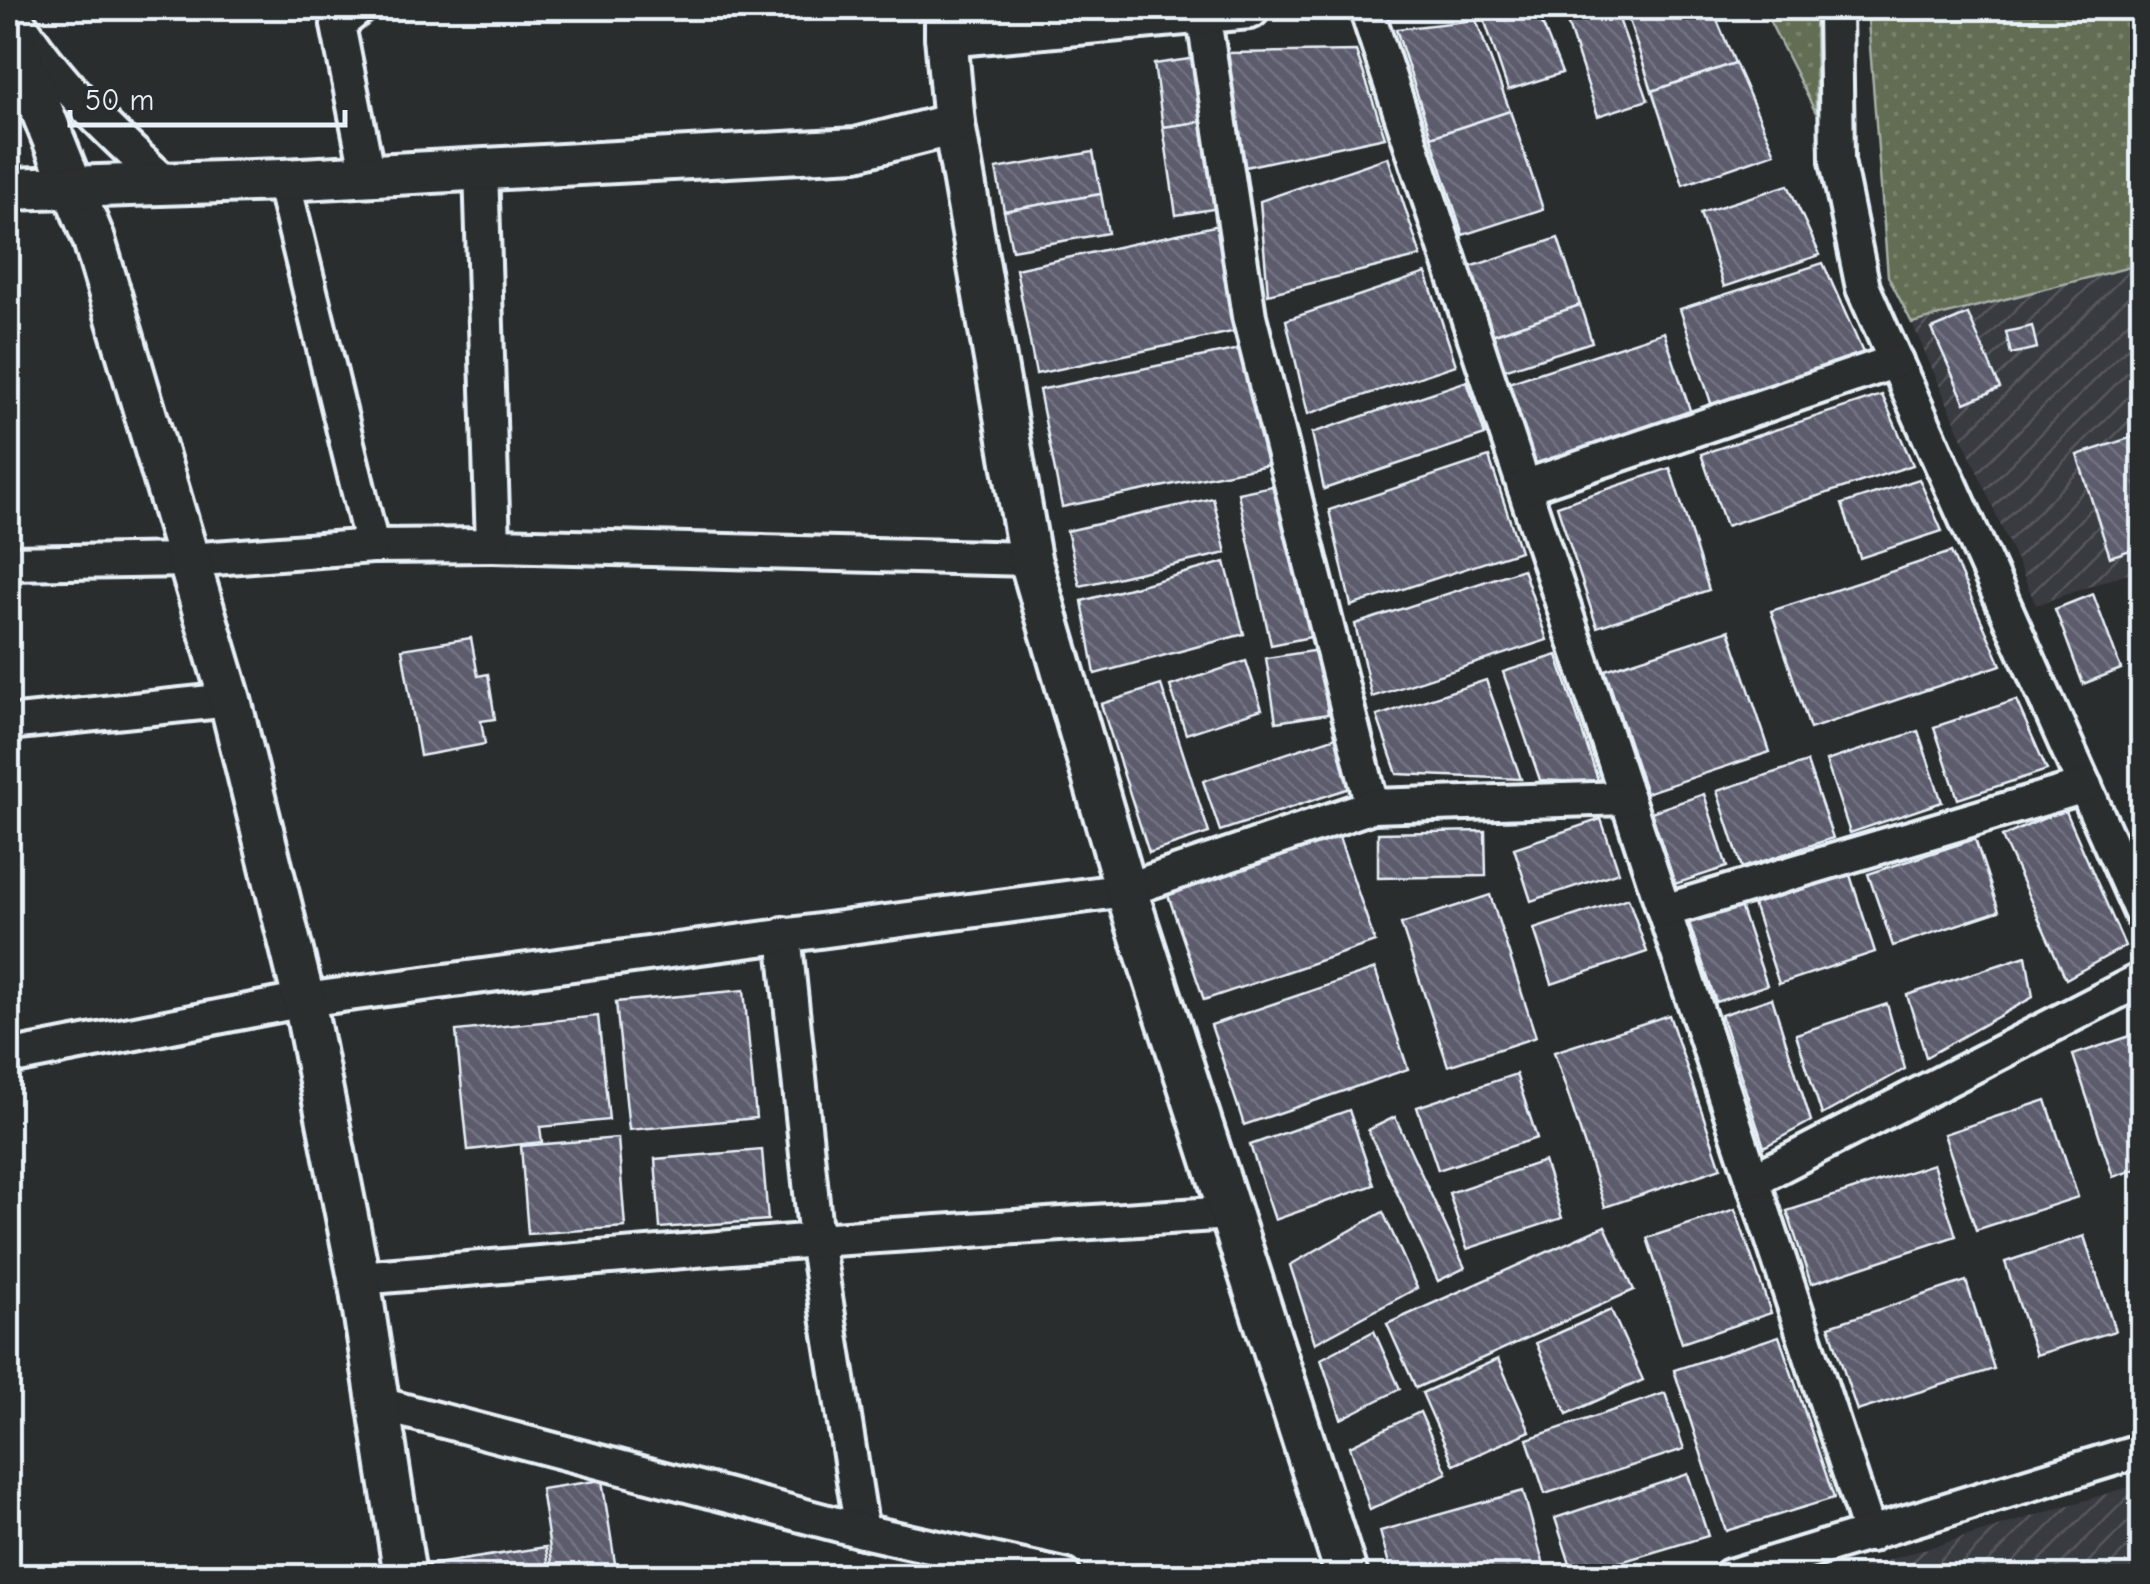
<svg xmlns="http://www.w3.org/2000/svg" width="2150" height="1584" font-family="'Comic Neue',sans-serif">
<style>
.industrial{fill:url(#industrial-furrows)}
.green{fill:url(#green-dots);stroke:#a5afa6;stroke-width:2.5}
.building{fill:url(#building-back-hatch);stroke:#e8f1f8;stroke-width:2.5}
.lines{fill:none;stroke-linecap:round;stroke-linejoin:round}
.minor-casing{stroke:#e8f1f8;stroke-width:40}
.tertiary-casing{stroke:#e8f1f8;stroke-width:48}
.minor{stroke:#2a2d2e;stroke-width:32}
.tertiary{stroke:#2a2d2e;stroke-width:40}
</style>
<defs>
<pattern id="industrial-furrows" width="10" height="10" patternUnits="userSpaceOnUse" patternTransform="scale(2.5)"><rect width="10" height="10" fill="#393b41"/><path d="M-1 1l2-2M0 10L10 0M9 11l2-2" fill="none" stroke="#56585d"/></pattern>
<pattern id="green-dots" width="8" height="8" patternUnits="userSpaceOnUse" patternTransform="scale(2.5)"><rect width="8" height="8" fill="#626d53"/><path d="M2 2h.1M6 6h.1" fill="none" stroke="#78826c" stroke-width="1.8" stroke-linecap="round"/></pattern>
<pattern id="building-back-hatch" width="6" height="6" patternUnits="userSpaceOnUse" patternTransform="scale(2.5)"><rect width="6" height="6" fill="#5c5b6d"/><path d="M-1 5l2 2M0 0l6 6M5-1l2 2" fill="none" stroke="#737383"/></pattern>
</defs>
<rect width="100%" height="100%" fill="#2a2d2e"/>
<filter id="ink" filterUnits="userSpaceOnUse"><feTurbulence type="fractalNoise" baseFrequency=".01" numOctaves="2"/><feDisplacementMap in="SourceGraphic" scale="20" xChannelSelector="R" yChannelSelector="G"/><feConvolveMatrix kernelMatrix="1 2 1 2 8 2 1 2 1" color-interpolation-filters="sRGB"/></filter>
<g filter="url(#ink)">
<g class="industrial">
<polygon points="2142,264 2142,568 2036,605 1912,323"/>
<polygon points="2142,1483 2142,1576 1836,1576"/>
</g>
<g class="green">
<polygon points="1763,8 1815,8 1816,113"/>
<polygon points="1867,8 2142,8 2142,264 1912,323 1888,276"/>
</g>
<g class="building">
<polygon points="1586,8 1615,8 1648,100 1598,116 1563,10"/>
<polygon points="1625,8 1709,8 1714,13 1735,63 1652,91"/>
<polygon points="1538,13 1562,73 1508,90 1484,19"/>
<polygon points="1476,20 1510,111 1431,137 1396,29"/>
<polygon points="1356,51 1385,137 1245,167 1227,53"/>
<polygon points="1197,58 1206,121 1163,127 1154,64"/>
<polygon points="1735,63 1775,153 1683,185 1652,91"/>
<polygon points="1510,111 1543,209 1463,235 1431,137"/>
<polygon points="1206,121 1219,208 1176,215 1163,127"/>
<polygon points="1093,152 1101,194 1004,211 996,169"/>
<polygon points="1388,157 1421,256 1268,294 1260,201"/>
<polygon points="1788,185 1820,255 1724,287 1700,213"/>
<polygon points="1101,194 1108,233 1012,250 1004,211"/>
<polygon points="1219,225 1241,330 1036,374 1016,269"/>
<polygon points="1558,238 1580,305 1492,335 1470,267"/>
<polygon points="1823,263 1864,355 1712,406 1680,309"/>
<polygon points="1426,273 1456,365 1308,414 1286,320"/>
<polygon points="1580,305 1592,342 1504,370 1492,335"/>
<polygon points="1968,314 2000,388 1965,403 1932,329"/>
<polygon points="2032,326 2037,348 2011,354 2006,332"/>
<polygon points="1664,332 1691,413 1535,464 1508,383"/>
<polygon points="1244,348 1268,465 1062,507 1039,390"/>
<polygon points="1467,381 1485,435 1324,489 1312,433"/>
<polygon points="1882,395 1913,465 1726,526 1701,454"/>
<polygon points="2142,434 2142,546 2110,557 2077,455"/>
<polygon points="1489,457 1520,551 1351,606 1329,510"/>
<polygon points="1670,468 1709,590 1597,627 1557,506"/>
<polygon points="1919,479 1942,531 1860,558 1842,504"/>
<polygon points="1287,483 1320,635 1271,645 1238,493"/>
<polygon points="1213,498 1226,553 1080,586 1067,531"/>
<polygon points="1951,552 2001,665 1810,729 1771,611"/>
<polygon points="1225,562 1244,634 1095,674 1082,601"/>
<polygon points="1523,569 1547,640 1372,697 1355,624"/>
<polygon points="2093,594 2121,669 2083,684 2055,609"/>
<polygon points="1729,630 1770,752 1646,793 1605,670"/>
<polygon points="471,638 478,676 488,674 495,719 481,721 485,744 420,756 402,649"/>
<polygon points="1319,650 1328,714 1276,722 1266,658"/>
<polygon points="1557,655 1599,783 1540,780 1503,672"/>
<polygon points="1246,661 1262,709 1186,734 1170,686"/>
<polygon points="1486,680 1521,779 1397,774 1377,716"/>
<polygon points="1161,685 1209,833 1149,853 1101,704"/>
<polygon points="2016,700 2047,770 1958,799 1934,727"/>
<polygon points="1918,731 1942,802 1850,833 1826,761"/>
<polygon points="1336,737 1353,787 1220,831 1203,781"/>
<polygon points="1807,762 1833,838 1742,868 1717,791"/>
<polygon points="1704,794 1727,867 1675,884 1651,812"/>
<polygon points="2065,809 2125,946 2066,979 2002,837"/>
<polygon points="1601,819 1619,872 1531,901 1514,848"/>
<polygon points="1485,831 1486,876 1378,878 1378,833"/>
<polygon points="1338,834 1375,942 1204,1000 1167,892"/>
<polygon points="1975,839 1999,911 1893,946 1868,874"/>
<polygon points="1849,872 1875,952 1779,984 1753,904"/>
<polygon points="1490,895 1536,1037 1448,1066 1401,924"/>
<polygon points="1628,898 1647,952 1552,984 1534,929"/>
<polygon points="1739,903 1767,985 1716,1002 1688,920"/>
<polygon points="2026,956 2033,997 1926,1057 1907,995"/>
<polygon points="1375,969 1408,1069 1244,1125 1211,1025"/>
<polygon points="744,990 756,1118 629,1130 616,1002"/>
<polygon points="1772,998 1811,1121 1764,1147 1721,1015"/>
<polygon points="1887,1004 1905,1069 1822,1115 1796,1034"/>
<polygon points="1669,1015 1721,1168 1605,1207 1554,1052"/>
<polygon points="598,1016 609,1120 540,1127 542,1142 468,1150 456,1031"/>
<polygon points="2142,1032 2142,1167 2113,1177 2073,1055"/>
<polygon points="1516,1074 1537,1138 1438,1170 1417,1107"/>
<polygon points="2046,1100 2078,1197 1976,1230 1944,1134"/>
<polygon points="1349,1110 1374,1185 1275,1220 1250,1145"/>
<polygon points="1395,1117 1465,1268 1438,1281 1368,1130"/>
<polygon points="618,1138 625,1227 528,1234 521,1146"/>
<polygon points="762,1150 768,1220 660,1228 655,1159"/>
<polygon points="1544,1161 1562,1218 1467,1249 1449,1193"/>
<polygon points="1933,1164 1956,1236 1811,1284 1787,1211"/>
<polygon points="1735,1209 1771,1313 1682,1343 1647,1238"/>
<polygon points="1383,1212 1417,1288 1315,1343 1290,1265"/>
<polygon points="1605,1226 1634,1290 1416,1388 1387,1324"/>
<polygon points="2084,1236 2115,1331 2036,1355 2005,1262"/>
<polygon points="1966,1281 1994,1369 1857,1411 1829,1326"/>
<polygon points="1611,1310 1643,1380 1567,1414 1536,1343"/>
<polygon points="1374,1331 1400,1389 1341,1419 1321,1359"/>
<polygon points="1779,1336 1834,1498 1726,1531 1674,1370"/>
<polygon points="1498,1359 1530,1431 1454,1465 1422,1393"/>
<polygon points="1665,1393 1684,1449 1545,1494 1527,1439"/>
<polygon points="1420,1412 1447,1473 1370,1510 1350,1446"/>
<polygon points="1688,1474 1708,1536 1574,1576 1555,1518"/>
<polygon points="602,1480 617,1576 554,1576 541,1489"/>
<polygon points="1523,1491 1547,1576 1397,1576 1390,1568 1380,1531"/>
<polygon points="546,1547 550,1576 411,1576 410,1568"/>
</g>
<g class="lines">
<g class="minor-casing">
<g id="minor">
<polyline points="359,8 338,25 368,176"/>
<polyline points="1366,8 1870,1535"/>
<polyline points="1835,8 1837,161 1863,288 2142,915"/>
<polyline points="1203,12 1249,316 1372,806"/>
<path d="M14,15C54,80 111,134 168,185"/>
<polyline points="1524,487 1896,361"/>
<polyline points="493,545 1030,559"/>
<polyline points="372,546 493,545 481,169"/>
<polyline points="8,563 188,560 372,546 283,180"/>
<polyline points="8,723 230,700"/>
<polyline points="1664,911 2085,786"/>
<polyline points="784,934 816,1240 862,1531"/>
<polyline points="8,1058 304,1000 1126,890 1372,806 1627,798"/>
<polyline points="1753,1180 2142,979"/>
<polyline points="359,1278 816,1240 1230,1213"/>
<polyline points="379,1404 862,1531 1064,1576"/>
<polyline points="1730,1576 2142,1450"/>
</g>
</g>
<g class="tertiary-casing">
<g id="tertiary">
<polyline points="946,8 946,36 954,124 1030,559 1126,890 1347,1576"/>
<polyline points="8,27 94,240 230,700 304,1000 359,1278 405,1576"/>
<polyline points="946,36 1249,8"/>
<polyline points="8,189 283,180 856,149 954,124"/>
</g>
</g>
<use href="#minor" class="minor"/>
<use href="#tertiary" class="tertiary"/>
</g>
</g>
<rect width="2150" height="1584" fill="none" stroke="#2a2d2e" stroke-width="40"/>
<rect x="20" y="20" width="2110" height="1544" fill="none" stroke="#e8f1f8" stroke-width="4" filter="url(#ink)"/>
<path d="M70 110v15h275v-15" fill="none" stroke="#e8f1f8" stroke-width="5"/>
<text x="85" y="110" font-size="30" fill="#e8f1f8" stroke="#2a2d2e" stroke-width="8" paint-order="stroke">50 m</text>
</svg>
